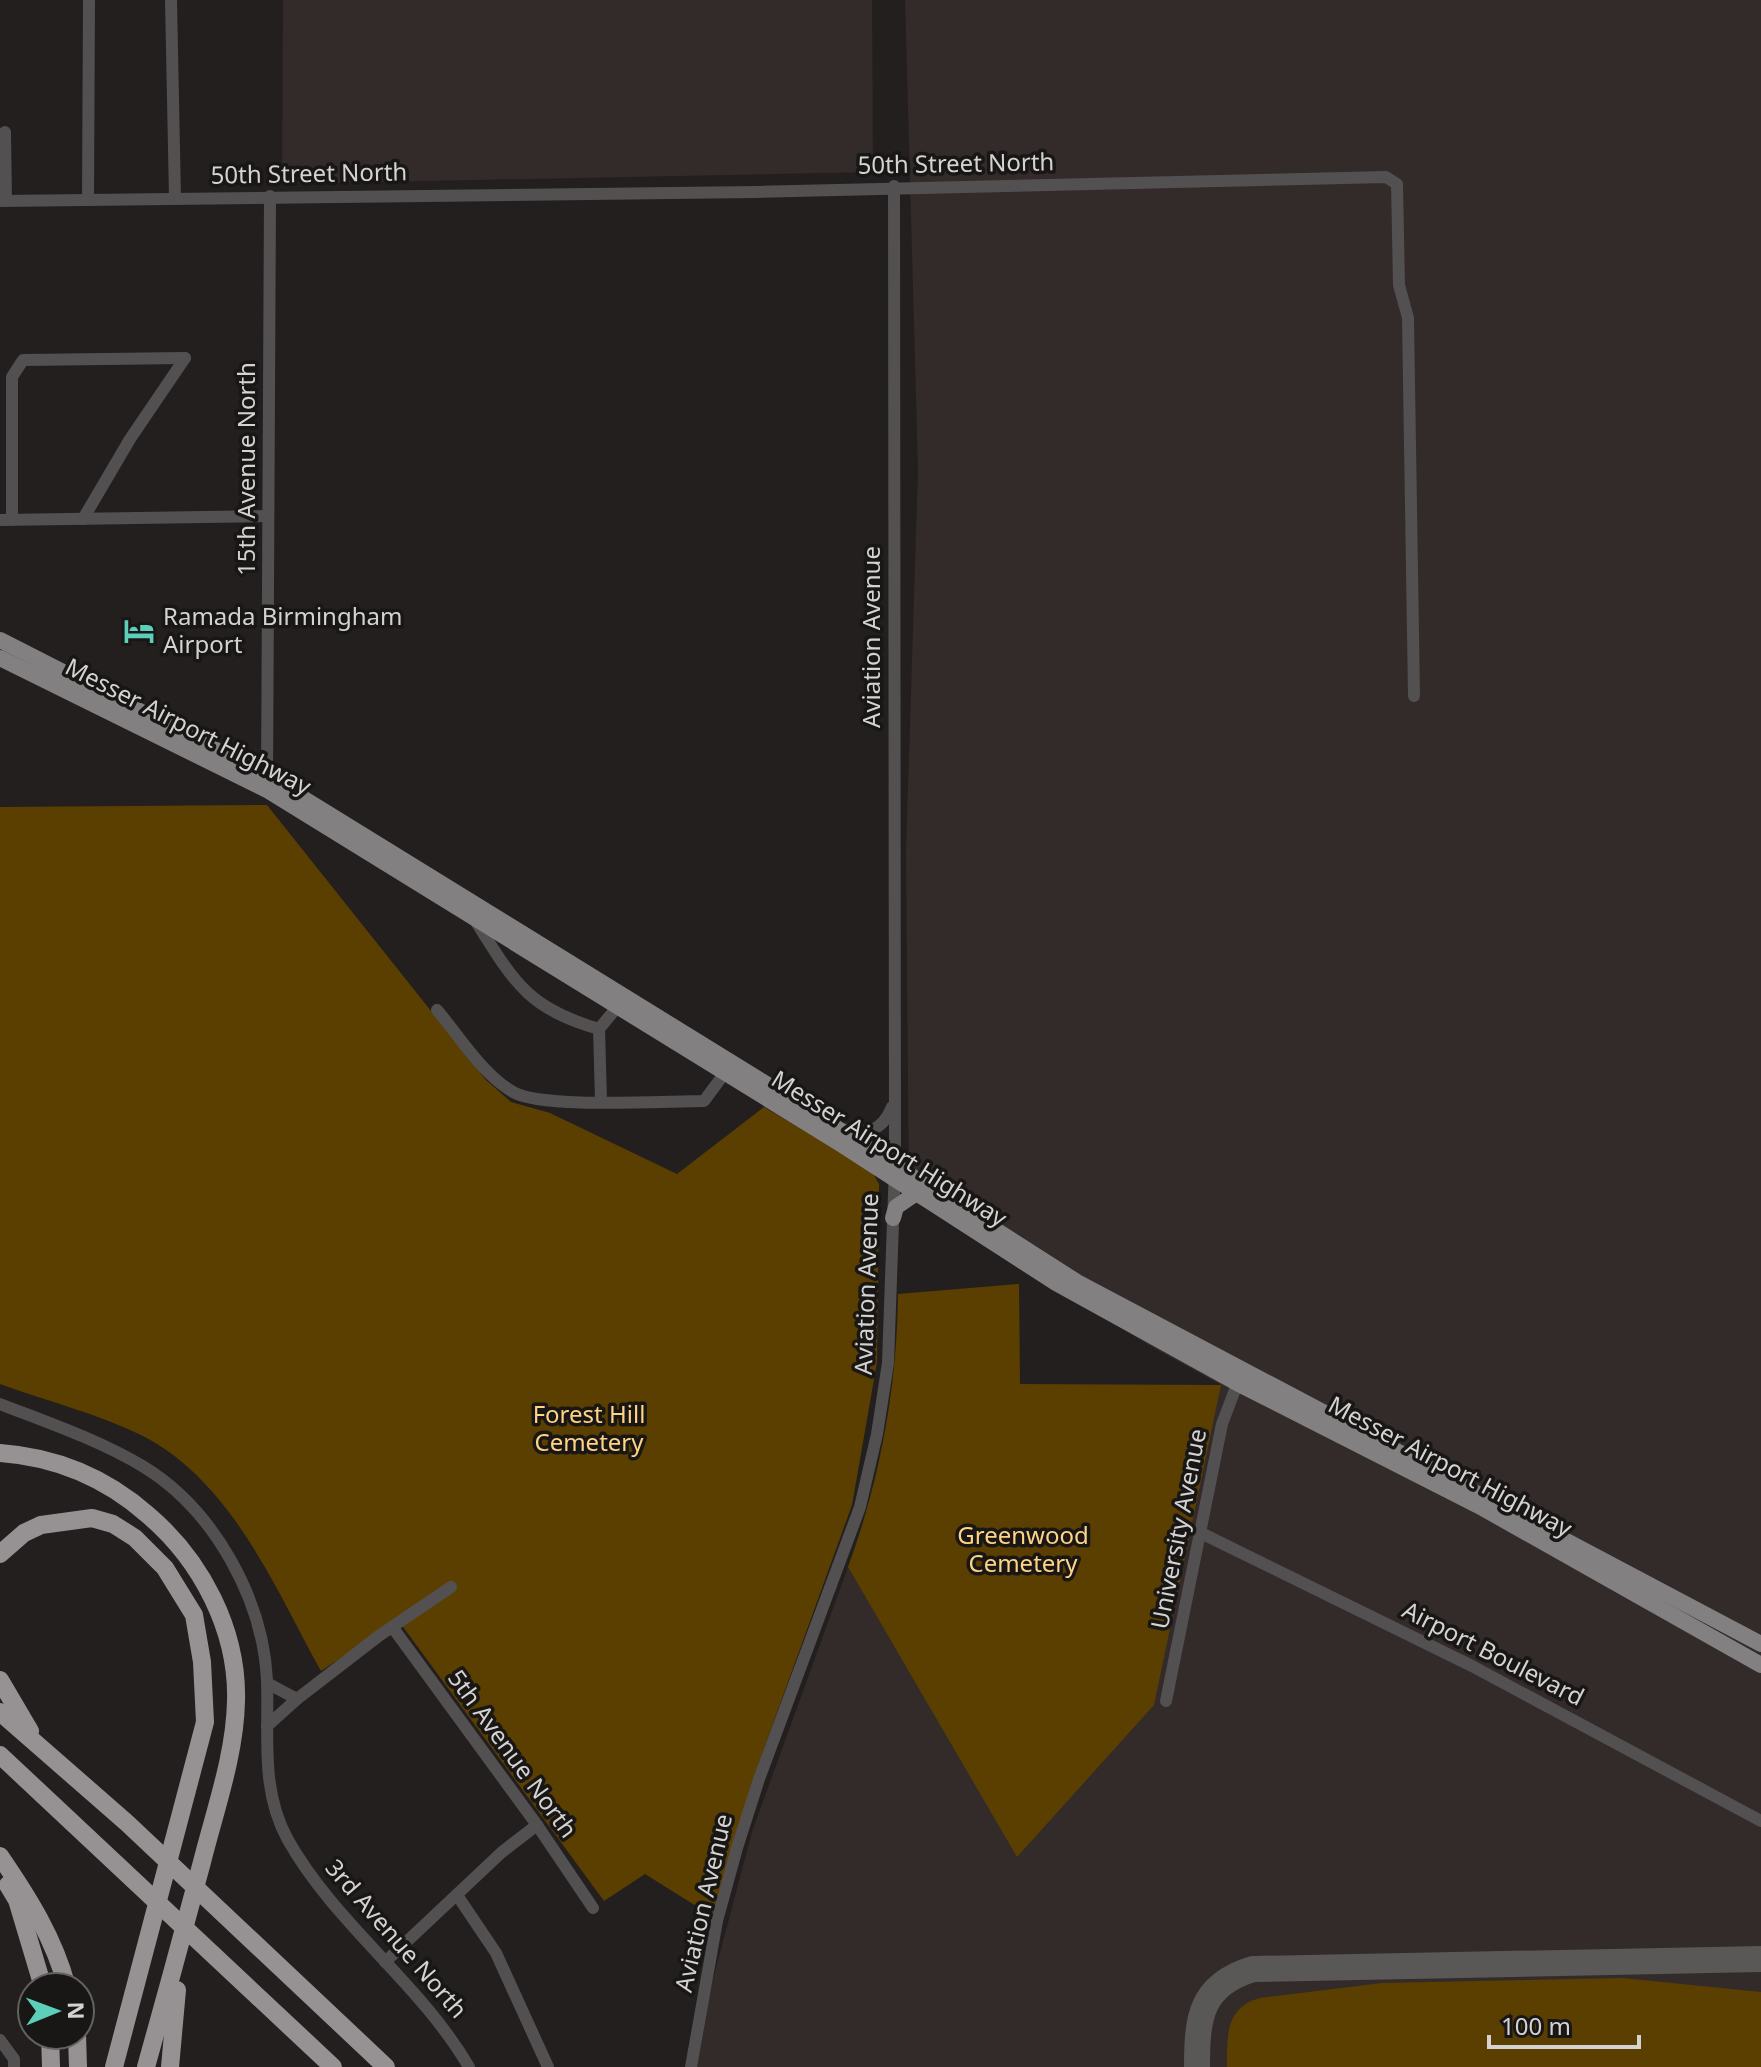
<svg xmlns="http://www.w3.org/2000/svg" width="1761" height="2067" font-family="'Noto Sans',sans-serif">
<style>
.built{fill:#332a2a}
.green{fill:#5a3f00}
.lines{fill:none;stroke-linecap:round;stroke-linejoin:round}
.taxiway{stroke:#5a5757;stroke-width:26}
.minor{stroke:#525051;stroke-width:12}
.major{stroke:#828081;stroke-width:16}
.highway{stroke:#969294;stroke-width:18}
.labels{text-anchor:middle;stroke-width:7;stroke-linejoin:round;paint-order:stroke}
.street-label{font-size:24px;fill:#d5d2d2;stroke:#191616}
.poi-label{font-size:24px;fill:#d5d2d2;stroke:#191616;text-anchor:start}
.park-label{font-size:24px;fill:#fed384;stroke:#191616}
</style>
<rect width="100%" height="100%" fill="#231f1f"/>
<g class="built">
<polygon points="283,0 872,0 873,172 282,184"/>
<polygon points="905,0 1761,0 1761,2067 697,2067 707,2002 752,1832 848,1567 1018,1856 1221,1385 1147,1344 931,1209 909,1201 906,851 918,470"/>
</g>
<g class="green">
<path d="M267,805L486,1080L511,1102L550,1113L677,1174L764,1107L871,1170L879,1184L877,1362L852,1505L753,1779L712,1916L645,1874L604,1901L398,1620L321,1671C275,1588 232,1482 143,1436C99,1414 46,1401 0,1384V807Z"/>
<path d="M1019,1284L1020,1384L1221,1385L1154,1705L1017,1857L848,1567C880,1480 897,1388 898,1294Z"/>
<path d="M1623,1978L1761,1992V2067H1227C1227,2037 1225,2007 1260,1998L1382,1983Z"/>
</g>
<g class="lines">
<path class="taxiway" d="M1197,2067C1197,2018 1200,1985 1253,1969L1761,1959"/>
<g class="minor">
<polyline points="171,0 175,198"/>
<polyline points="5,132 6,201"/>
<polyline points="88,200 89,0"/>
<polyline points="0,201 755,192 1386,177 1397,184 1399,285 1408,318 1414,696"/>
<polyline points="83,519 130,439 185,358"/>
<polyline points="0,520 268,516"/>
<polyline points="12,520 12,377 23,360 185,358"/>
<polyline points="267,781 270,196"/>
<path d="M475,920C514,982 527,1008 599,1029"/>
<path d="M437,1010C460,1037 482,1074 513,1092C543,1109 663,1101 704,1101L724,1074"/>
<polyline points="601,1100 599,1029 623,1000"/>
<path d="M840,1129C866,1133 881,1134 892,1107"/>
<path d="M0,1404C49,1423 99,1440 144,1467C214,1510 263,1599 267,1680C269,1735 260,1790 288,1840C336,1925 420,1983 469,2067"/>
<polyline points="1201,1533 1472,1666 1761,1821"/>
<polyline points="393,1628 537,1825 593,1908"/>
<polyline points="267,1683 297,1699 380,1635 451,1587"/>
<polyline points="1166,1701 1222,1424 1239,1379"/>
<polyline points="267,1726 297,1699"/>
<polyline points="457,1895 496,1953 548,2067"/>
<polyline points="385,1962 502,1852 537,1825"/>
<polyline points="0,2040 14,2059 14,2067"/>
<polyline points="691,2067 717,1921 737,1848 759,1779 860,1507 877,1434 888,1363 895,1166 894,186"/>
</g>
<g class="major">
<polyline points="0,640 267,776 810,1111 1077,1282 1761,1644"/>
<polyline points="0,658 267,790 839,1143 1056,1283 1237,1383 1479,1506 1761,1665"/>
<polyline points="893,1218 896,1207 915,1194"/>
</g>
<g class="highway">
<path d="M0,1453C56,1457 106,1478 148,1515C201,1560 238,1630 236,1701C235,1755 215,1810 202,1862C184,1930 165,1999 146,2067"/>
<polyline points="0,1554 24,1533 41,1525 92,1518 113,1524 135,1538 165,1568 194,1615 202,1662 205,1722 114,2067"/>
<polyline points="0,1680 30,1731"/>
<polyline points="0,1712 127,1823 386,2067"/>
<polyline points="0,1755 333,2067"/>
<path d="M0,1856C28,1897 54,1938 67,1987"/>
<polyline points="8,1885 17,1900 43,1987"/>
<polyline points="50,2035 51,2067"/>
<polyline points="77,2035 78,2067"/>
<polyline points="170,2067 177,1990"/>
</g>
</g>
<defs>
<g id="hotel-bare" transform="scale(2.4)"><path d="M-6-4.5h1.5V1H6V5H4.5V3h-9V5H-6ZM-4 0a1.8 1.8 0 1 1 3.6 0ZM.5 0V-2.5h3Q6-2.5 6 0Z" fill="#5dceb9" stroke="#191616" stroke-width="2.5" paint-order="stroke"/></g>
</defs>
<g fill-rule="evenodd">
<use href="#hotel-bare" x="139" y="631"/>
</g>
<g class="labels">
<g class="street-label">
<text transform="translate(956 164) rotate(-1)" y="8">50th Street North</text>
<text transform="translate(309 174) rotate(-1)" y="8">50th Street North</text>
<text transform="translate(247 469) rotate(-90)" y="8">15th Avenue North</text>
<text transform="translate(872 637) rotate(-90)" y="8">Aviation Avenue</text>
<text transform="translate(188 727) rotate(27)" y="8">Messer Airport Highway</text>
<text transform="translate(889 1149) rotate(32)" y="8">Messer Airport Highway</text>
<text transform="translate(867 1284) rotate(-88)" y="8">Aviation Avenue</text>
<text transform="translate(1450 1467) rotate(28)" y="8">Messer Airport Highway</text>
<text transform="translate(1179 1529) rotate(-79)" y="8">University Avenue</text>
<text transform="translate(1493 1654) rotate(27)" y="8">Airport Boulevard</text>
<text transform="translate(512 1754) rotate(54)" y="8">5th Avenue North</text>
<text transform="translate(704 1903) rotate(-77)" y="8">Aviation Avenue</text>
<text transform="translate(396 1939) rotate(49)" y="8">3rd Avenue North</text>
</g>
<g class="poi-label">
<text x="163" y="625">Ramada Birmingham<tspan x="163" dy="28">Airport</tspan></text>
</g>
<g class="park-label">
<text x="589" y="1423">Forest Hill<tspan x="589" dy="28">Cemetery</tspan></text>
<text x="1023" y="1544">Greenwood<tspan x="1023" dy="28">Cemetery</tspan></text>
</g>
</g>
<g transform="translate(56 2011) rotate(89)"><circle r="38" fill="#191616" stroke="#646161" stroke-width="2"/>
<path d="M0-6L14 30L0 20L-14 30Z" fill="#5dceb9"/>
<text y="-12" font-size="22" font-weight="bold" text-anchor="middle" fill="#d5d2d2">N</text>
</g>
<path d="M1489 2035v12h150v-12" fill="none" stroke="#d5d2d2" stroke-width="4"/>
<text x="1501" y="2035" font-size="24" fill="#d5d2d2" stroke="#191616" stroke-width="6" paint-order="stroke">100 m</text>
</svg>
